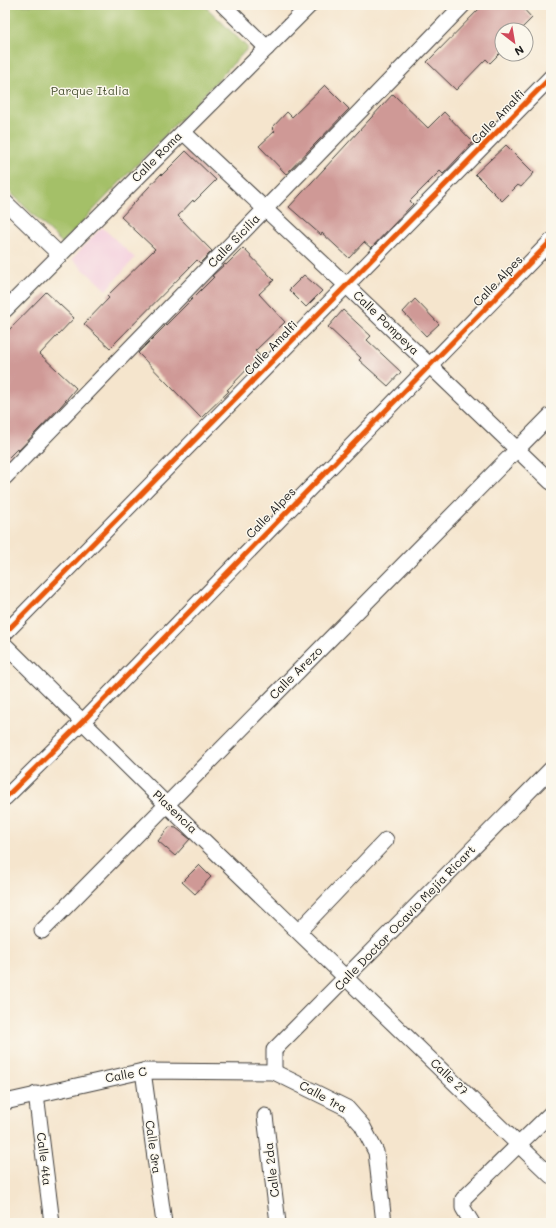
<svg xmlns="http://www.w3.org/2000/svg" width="556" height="1228" font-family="Mali,sans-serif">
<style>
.built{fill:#f4cfde}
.green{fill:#a4c067;stroke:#606e42}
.building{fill:#cf9996}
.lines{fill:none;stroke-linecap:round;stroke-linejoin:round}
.minor-casing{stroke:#3d3a37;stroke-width:17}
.minor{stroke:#fff;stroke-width:15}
.cycleway-casing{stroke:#fbf7ec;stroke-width:8}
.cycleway{stroke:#e8590c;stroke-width:5}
.labels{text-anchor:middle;stroke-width:3;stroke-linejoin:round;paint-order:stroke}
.park-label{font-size:12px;fill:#4c5536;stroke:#fbf7ec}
.street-label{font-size:12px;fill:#1c1c1c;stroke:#fbf7ec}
</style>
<rect width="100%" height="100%" fill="#fbf7ec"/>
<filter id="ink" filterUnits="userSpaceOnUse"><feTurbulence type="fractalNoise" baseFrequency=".025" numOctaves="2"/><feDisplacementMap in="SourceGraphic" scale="8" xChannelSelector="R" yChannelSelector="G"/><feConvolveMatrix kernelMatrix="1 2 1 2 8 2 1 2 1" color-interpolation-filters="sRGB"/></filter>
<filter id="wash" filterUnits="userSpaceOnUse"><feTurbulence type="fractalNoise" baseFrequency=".012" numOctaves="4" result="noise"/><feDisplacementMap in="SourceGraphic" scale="16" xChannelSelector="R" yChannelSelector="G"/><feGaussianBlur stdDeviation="0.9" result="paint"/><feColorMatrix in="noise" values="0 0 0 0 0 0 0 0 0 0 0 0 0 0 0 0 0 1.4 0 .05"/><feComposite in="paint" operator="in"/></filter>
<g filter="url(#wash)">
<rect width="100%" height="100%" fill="#f5e5cd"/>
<polygon class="built" points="102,227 135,258 106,290 72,259"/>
<polygon class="green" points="5,5 204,5 248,48 62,243 5,187"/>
<g id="blocks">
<g class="building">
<polygon points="483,5 520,5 532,18 520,30 502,30 502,51 490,63 486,59 456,90 427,62"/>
<polygon points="325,85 349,109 286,174 259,146 275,131 272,128 287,112 292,117"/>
<polygon points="393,94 428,128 444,112 473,142 443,174 440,171 410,201 413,204 371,248 364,242 349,258 322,233 321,235 289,207"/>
<polygon points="506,145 534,173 521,187 518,185 502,201 475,174"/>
<polygon points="186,151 216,180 194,202 193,200 178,216 212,251 200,263 197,260 110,348 84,324 109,298 107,296 155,249 121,217 161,174 162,175"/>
<polygon points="243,248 274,280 259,294 285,322 255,351 260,356 227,390 229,391 201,418 138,353 214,277 212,276 225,264 226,265"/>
<polygon points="304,275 322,291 306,307 289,290"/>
<polygon points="46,292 74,318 40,354 76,388 61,406 18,451 17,449 5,461 5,334"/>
<polygon points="415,299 439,324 426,336 403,312"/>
<polygon points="343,310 371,336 367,340 401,372 388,386 359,360 361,358 328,327"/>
<polygon points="169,827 176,828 190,839 175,856 158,841"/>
<polygon points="199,865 211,877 195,894 182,882"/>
</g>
</g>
</g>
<g filter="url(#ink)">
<use href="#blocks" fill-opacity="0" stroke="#3d3a37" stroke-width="1"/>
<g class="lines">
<g class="minor-casing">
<g id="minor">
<polyline points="223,5 267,48"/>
<polyline points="183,132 346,285 551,482"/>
<polyline points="5,202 59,254"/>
<polyline points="5,310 310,5"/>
<polyline points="5,477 463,5"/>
<polyline points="5,633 551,77"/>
<polyline points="5,645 167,805 551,1176"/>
<polyline points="5,798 83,721 551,241"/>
<polyline points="42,931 551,415"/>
<polyline points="299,931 386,840"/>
<polyline points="143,1071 164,1223"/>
<polyline points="274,1072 274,1050 551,769"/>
<polyline points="36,1094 52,1223"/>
<polyline points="5,1102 143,1071 274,1072 347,1108 362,1125 376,1152 384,1223"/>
<polyline points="265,1116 278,1223"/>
<polyline points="472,1223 463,1208 463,1199 551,1113"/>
</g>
</g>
<use href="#minor" class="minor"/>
<g class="cycleway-casing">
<g id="cycleway">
<polyline points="5,633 551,77"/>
<polyline points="5,798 83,721 551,241"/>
</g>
</g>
<use href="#cycleway" class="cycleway"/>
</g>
</g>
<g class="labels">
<g class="park-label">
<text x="90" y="95">Parque Italia</text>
</g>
<g class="street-label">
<text transform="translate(498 117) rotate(-46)" y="4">Calle Amalfi</text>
<text transform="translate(157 157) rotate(-45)" y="4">Calle Roma</text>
<text transform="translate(234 241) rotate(-46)" y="4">Calle Sicilia</text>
<text transform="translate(498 281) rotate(-46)" y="4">Calle Alpes</text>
<text transform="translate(386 323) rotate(44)" y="4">Calle Pompeya</text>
<text transform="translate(271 348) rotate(-46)" y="4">Calle Amalfi</text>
<text transform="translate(271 513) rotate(-46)" y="4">Calle Alpes</text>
<text transform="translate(296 673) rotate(-45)" y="4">Calle Arezo</text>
<text transform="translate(175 812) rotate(44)" y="4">Plasencia</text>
<text transform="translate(405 918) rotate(-46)" y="4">Calle Doctor Ocavio Mejía Ricart</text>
<text transform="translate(126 1075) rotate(-10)" y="4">Calle C</text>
<text transform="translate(449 1077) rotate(44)" y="4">Calle 27</text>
<text transform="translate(323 1097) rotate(29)" y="4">Calle 1ra</text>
<text transform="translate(153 1147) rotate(82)" y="4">Calle 3ra</text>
<text transform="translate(44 1159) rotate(83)" y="4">Calle 4ta</text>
<text transform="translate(272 1170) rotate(-97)" y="4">Calle 2da</text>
</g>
</g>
<rect width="556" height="1228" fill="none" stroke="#fbf7ec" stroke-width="20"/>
<g transform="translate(514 42) rotate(149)"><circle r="19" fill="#fbf7ec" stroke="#a29f99"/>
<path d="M0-3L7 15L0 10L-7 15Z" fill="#d1495b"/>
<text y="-6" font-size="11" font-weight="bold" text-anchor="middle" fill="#1c1c1c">N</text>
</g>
</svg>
